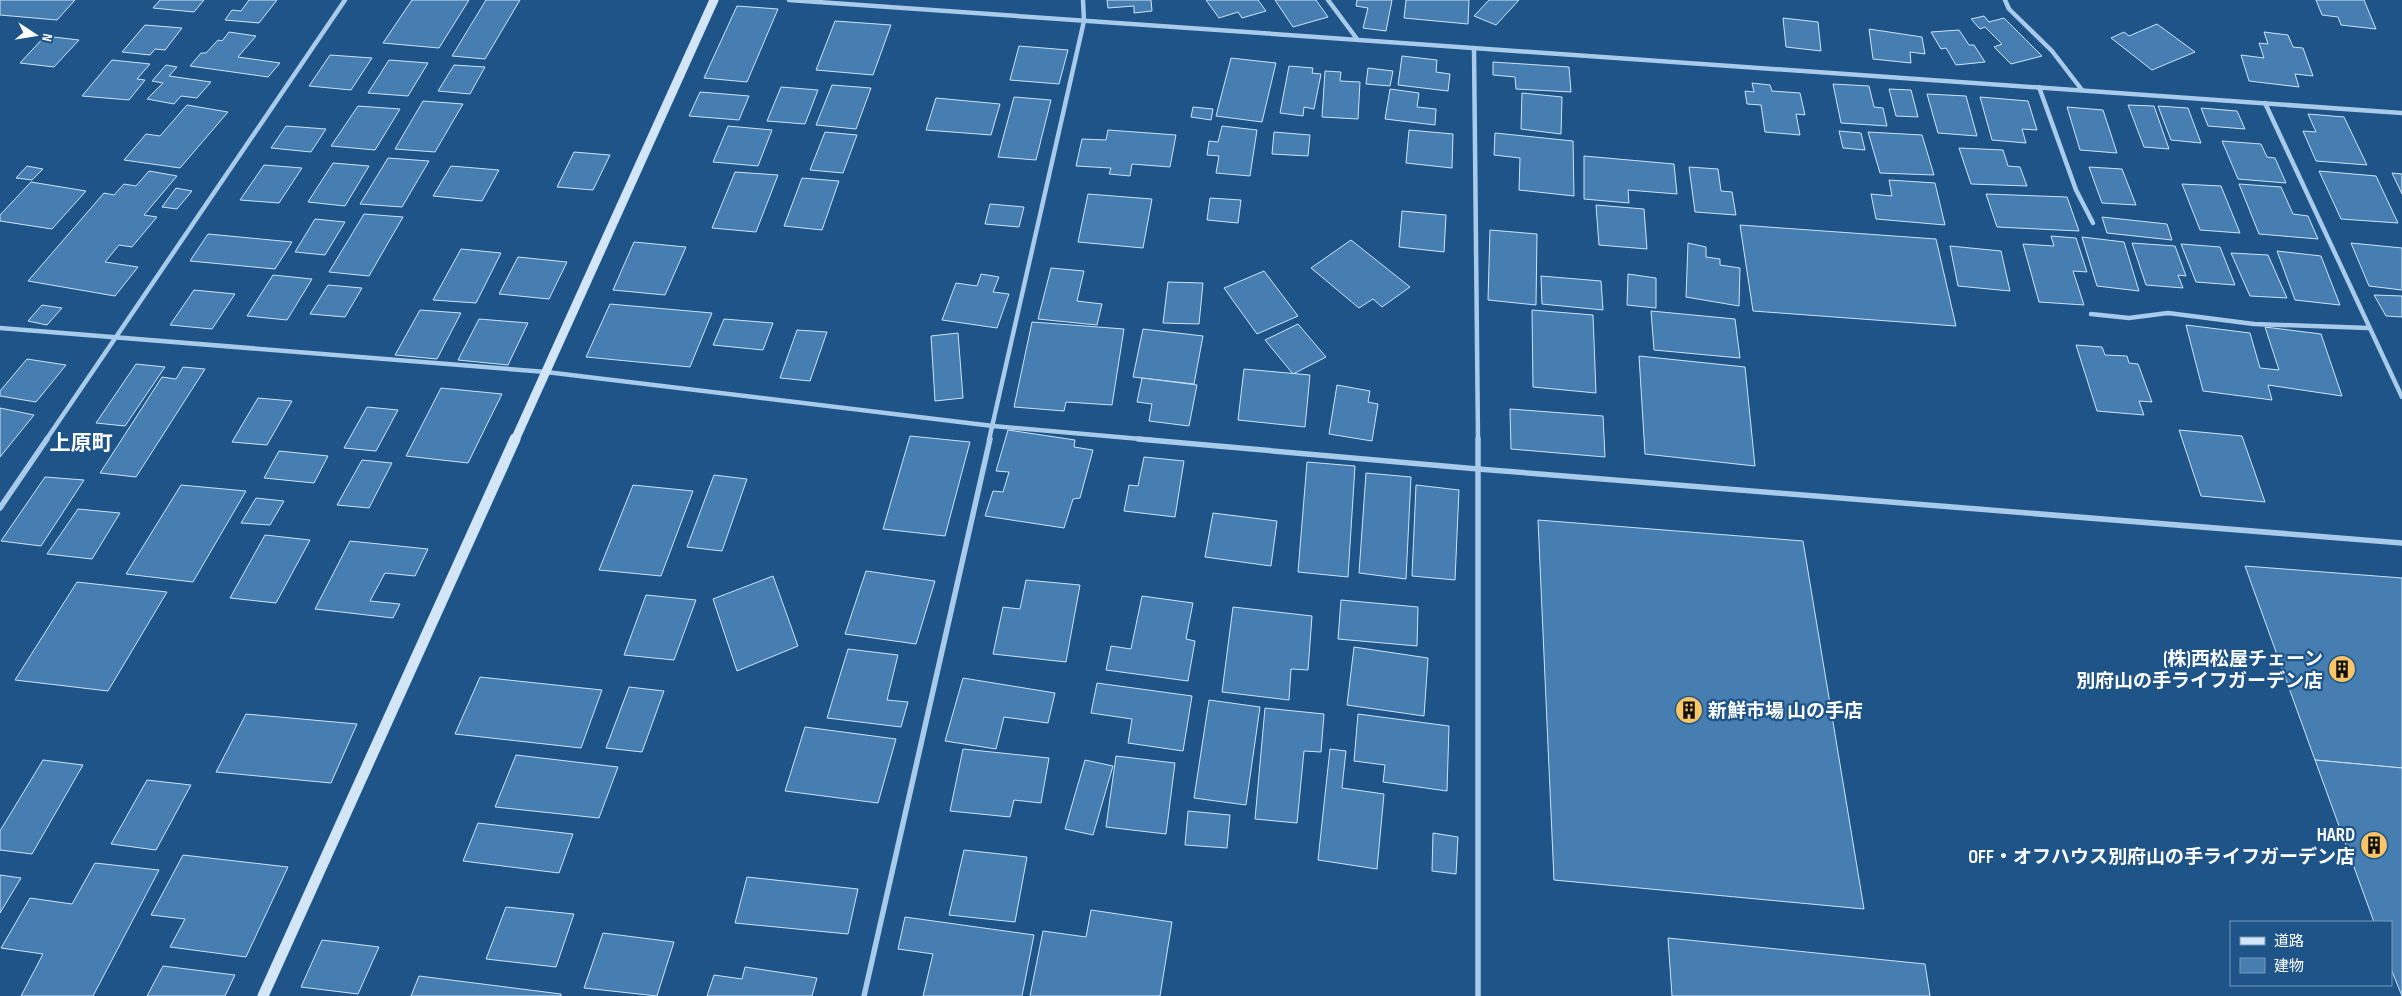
<svg xmlns="http://www.w3.org/2000/svg" width="2402" height="996" font-family="'Sofia Sans Condensed','Noto Sans JP',sans-serif">
<style>
.building{fill:#467eb1;stroke:#cde4f8}
.lines{fill:none;stroke-linecap:round;stroke-linejoin:round}
.street-far1{stroke:#a8cbeb;stroke-width:4.5}
.street{stroke:#a8cbeb;stroke-width:5.5}
.secondary-far1{stroke:#d3e6f8;stroke-width:9}
.secondary{stroke:#d3e6f8;stroke-width:11}
.labels{text-anchor:middle;stroke-width:4.5;stroke-linejoin:round;paint-order:stroke}
.poi-label{font-size:19px;font-weight:bold;fill:#fff;stroke:#1e5488;text-anchor:end}
.quarter-label{font-size:21px;font-weight:bold;fill:#fff;stroke:#1e5488}
</style>
<rect width="100%" height="100%" fill="#1e5488"/>
<g class="building">
<polygon points="0,0 75,0 57,20 0,15"/>
<polygon points="160,0 204,0 194,12 153,8"/>
<polygon points="249,0 277,0 259,23 225,20 232,10 241,11"/>
<polygon points="412,0 469,0 439,48 383,43"/>
<polygon points="486,0 520,0 485,59 452,56"/>
<polygon points="1107,0 1151,0 1152,11 1134,13 1134,6 1108,8"/>
<polygon points="1206,0 1258,0 1266,11 1242,18 1238,12 1219,18"/>
<polygon points="1275,0 1316,0 1328,17 1293,27"/>
<polygon points="1357,0 1392,0 1386,31 1363,28 1368,8 1356,6"/>
<polygon points="1406,0 1469,0 1468,24 1404,18"/>
<polygon points="1489,0 1519,0 1496,25 1474,16"/>
<polygon points="2316,0 2364,0 2376,29 2341,25 2338,17 2322,15"/>
<polygon points="737,6 778,9 747,82 704,78"/>
<polygon points="1984,16 1989,22 2004,18 2042,56 2011,64 1994,47 2002,44 1985,27 1980,29 1971,19"/>
<polygon points="1783,18 1818,22 1821,51 1786,47"/>
<polygon points="835,21 891,25 873,75 816,70"/>
<polygon points="2157,24 2195,52 2152,70 2111,38 2124,32 2129,36"/>
<polygon points="145,25 182,28 165,50 155,49 150,55 122,52"/>
<polygon points="1869,29 1922,37 1925,54 1910,52 1911,63 1873,59"/>
<polygon points="1959,30 1969,45 1974,45 1985,62 1956,65 1946,48 1941,49 1931,32"/>
<polygon points="229,32 256,36 238,57 280,63 268,77 190,66 201,53 206,53 218,40 222,41"/>
<polygon points="2264,32 2288,35 2293,47 2303,48 2313,76 2295,74 2299,87 2249,81 2241,55 2264,58 2259,43 2268,44"/>
<polygon points="45,36 79,40 54,67 20,63"/>
<polygon points="1019,46 1068,50 1059,84 1010,80"/>
<polygon points="330,55 372,58 351,90 309,86"/>
<polygon points="1402,56 1437,60 1436,72 1450,74 1448,91 1398,85"/>
<polygon points="1231,58 1276,63 1262,122 1216,116"/>
<polygon points="112,60 150,64 137,79 145,80 129,100 82,96"/>
<polygon points="389,60 428,63 408,96 368,93"/>
<polygon points="1493,62 1569,67 1571,92 1516,89 1515,77 1493,75"/>
<polygon points="166,65 177,67 169,76 211,82 197,98 181,96 174,104 147,99 163,83 152,81"/>
<polygon points="454,65 485,67 470,94 438,91"/>
<polygon points="1289,66 1313,68 1312,73 1321,74 1314,109 1304,107 1303,116 1280,113"/>
<polygon points="1368,68 1393,71 1390,86 1366,84"/>
<polygon points="1325,71 1341,72 1340,81 1360,82 1358,119 1322,117"/>
<polygon points="1752,83 1770,85 1772,91 1800,93 1805,115 1796,114 1800,135 1765,132 1761,105 1747,104 1745,91 1754,92"/>
<polygon points="1833,84 1869,86 1874,107 1883,108 1887,126 1841,123"/>
<polygon points="832,85 871,88 856,129 816,125"/>
<polygon points="781,87 818,90 805,124 767,121"/>
<polygon points="1390,89 1419,93 1417,107 1436,109 1435,125 1385,119"/>
<polygon points="1889,89 1911,90 1918,117 1896,116"/>
<polygon points="700,92 749,96 739,120 689,116"/>
<polygon points="1522,93 1562,97 1561,134 1521,129"/>
<polygon points="1927,94 1966,96 1977,136 1938,133"/>
<polygon points="1014,97 1051,100 1036,160 998,157"/>
<polygon points="1980,97 2028,101 2037,130 2022,129 2026,143 1992,140"/>
<polygon points="936,98 1000,104 991,135 926,130"/>
<polygon points="423,101 463,104 435,152 395,149"/>
<polygon points="187,105 228,112 180,168 124,160 146,134 160,136"/>
<polygon points="2128,105 2154,106 2169,149 2144,147"/>
<polygon points="358,106 400,109 375,150 331,146"/>
<polygon points="2158,106 2188,108 2201,143 2171,140"/>
<polygon points="1193,107 1213,109 1211,120 1191,117"/>
<polygon points="2067,107 2103,110 2117,153 2080,150"/>
<polygon points="2201,108 2237,111 2245,129 2208,126"/>
<polygon points="2308,114 2344,117 2367,165 2316,161 2303,131 2316,132"/>
<polygon points="286,126 326,129 311,152 271,148"/>
<polygon points="728,126 772,130 758,166 713,162"/>
<polygon points="1222,126 1257,130 1250,176 1216,173 1219,156 1207,155 1209,141 1218,142"/>
<polygon points="1108,130 1176,135 1170,167 1132,164 1130,176 1109,174 1111,168 1076,166 1082,139 1106,140"/>
<polygon points="1409,130 1453,134 1452,168 1406,163"/>
<polygon points="1839,131 1861,133 1865,150 1843,148"/>
<polygon points="825,132 857,135 843,173 810,170"/>
<polygon points="1274,132 1310,135 1308,156 1272,154"/>
<polygon points="1868,132 1922,135 1934,175 1880,173"/>
<polygon points="1495,133 1573,141 1574,196 1519,190 1520,158 1494,155"/>
<polygon points="2222,141 2261,144 2267,157 2275,158 2286,183 2238,179"/>
<polygon points="1959,148 2003,150 2008,166 2020,167 2027,186 1971,184"/>
<polygon points="574,152 610,155 593,190 557,187"/>
<polygon points="1584,156 1674,164 1677,194 1628,190 1629,203 1584,199"/>
<polygon points="388,158 429,161 402,207 360,204"/>
<polygon points="333,163 369,166 345,206 308,202"/>
<polygon points="264,165 302,168 279,203 240,200"/>
<polygon points="27,166 43,169 32,180 16,178"/>
<polygon points="451,166 499,170 482,201 433,196"/>
<polygon points="1689,167 1718,169 1721,191 1732,192 1736,215 1695,212"/>
<polygon points="2089,167 2122,169 2136,205 2102,203"/>
<polygon points="149,171 177,176 144,215 157,217 132,247 119,245 105,262 138,267 115,296 28,281 104,193 114,195 124,184 136,186"/>
<polygon points="2319,171 2376,176 2398,223 2341,219"/>
<polygon points="735,172 778,175 756,232 712,228"/>
<polygon points="2392,173 2402,174 2402,194"/>
<polygon points="802,178 839,181 822,230 784,226"/>
<polygon points="1889,180 1935,183 1945,225 1876,219 1871,194 1892,196"/>
<polygon points="31,182 86,191 52,229 0,221 0,215"/>
<polygon points="2182,184 2221,186 2240,233 2200,230"/>
<polygon points="2239,184 2281,187 2293,214 2308,216 2318,239 2259,234"/>
<polygon points="176,188 192,191 177,209 162,207"/>
<polygon points="1088,194 1152,199 1143,248 1078,242"/>
<polygon points="1986,194 2067,197 2079,231 1997,227"/>
<polygon points="1210,198 1241,200 1238,223 1207,220"/>
<polygon points="990,204 1024,207 1019,227 985,224"/>
<polygon points="1596,205 1644,209 1647,249 1599,245"/>
<polygon points="1402,211 1446,215 1444,252 1399,247"/>
<polygon points="364,214 403,217 369,276 329,272"/>
<polygon points="2102,217 2167,224 2172,240 2107,233"/>
<polygon points="315,219 345,222 325,255 295,252"/>
<polygon points="1740,225 1936,239 1956,326 1753,311"/>
<polygon points="1490,230 1537,234 1536,305 1488,300"/>
<polygon points="208,234 292,242 275,269 190,261"/>
<polygon points="2051,236 2076,238 2087,272 2073,271 2084,305 2039,302 2023,244 2054,246"/>
<polygon points="2082,237 2124,242 2139,291 2097,286"/>
<polygon points="1351,240 1410,287 1382,307 1373,299 1359,308 1311,268"/>
<polygon points="634,242 686,247 665,295 613,290"/>
<polygon points="1688,243 1706,247 1706,257 1720,259 1720,265 1740,268 1739,306 1686,297"/>
<polygon points="2132,243 2175,246 2186,276 2178,275 2183,288 2146,285"/>
<polygon points="2351,243 2402,248 2402,290 2369,286"/>
<polygon points="2181,244 2220,247 2235,285 2196,282"/>
<polygon points="1950,246 2001,251 2010,291 1958,286"/>
<polygon points="461,249 501,253 476,303 433,300"/>
<polygon points="2277,251 2321,256 2340,305 2295,300"/>
<polygon points="2231,253 2268,255 2287,298 2250,296"/>
<polygon points="518,257 567,262 549,299 499,294"/>
<polygon points="1051,268 1084,271 1077,301 1102,304 1097,325 1038,319"/>
<polygon points="1264,271 1298,316 1257,334 1224,288"/>
<polygon points="981,274 999,277 993,292 1009,294 997,328 942,320 956,283 977,286"/>
<polygon points="1628,274 1656,278 1656,308 1627,305"/>
<polygon points="273,275 312,279 287,320 247,316"/>
<polygon points="1541,276 1601,281 1603,310 1542,304"/>
<polygon points="1168,282 1203,283 1199,324 1163,323"/>
<polygon points="328,285 362,288 345,317 310,314"/>
<polygon points="194,290 235,294 212,329 170,325"/>
<polygon points="2374,295 2402,296 2402,317 2386,316"/>
<polygon points="610,304 712,313 690,367 586,357"/>
<polygon points="42,305 62,308 47,325 28,321"/>
<polygon points="420,310 461,313 437,359 395,355"/>
<polygon points="1532,310 1593,315 1596,393 1533,387"/>
<polygon points="1651,311 1735,319 1740,358 1654,350"/>
<polygon points="479,319 528,323 508,365 458,360"/>
<polygon points="724,319 773,323 763,350 713,345"/>
<polygon points="1032,322 1124,329 1112,405 1066,402 1064,411 1014,407"/>
<polygon points="1298,324 1326,357 1293,374 1265,340"/>
<polygon points="2186,325 2250,333 2260,368 2279,370 2265,327 2321,334 2342,396 2268,385 2272,400 2203,391"/>
<polygon points="1143,329 1203,336 1194,384 1133,377"/>
<polygon points="797,330 827,332 810,381 780,378"/>
<polygon points="958,333 963,398 935,401 931,336"/>
<polygon points="2076,345 2102,347 2105,355 2127,356 2129,363 2138,364 2152,402 2139,401 2144,415 2097,411"/>
<polygon points="1639,356 1745,367 1755,466 1645,454"/>
<polygon points="27,359 66,365 36,402 0,396 0,391"/>
<polygon points="136,364 165,367 125,426 96,423"/>
<polygon points="183,367 205,369 136,477 100,473 162,377 176,379"/>
<polygon points="1244,369 1310,375 1305,427 1238,420"/>
<polygon points="1142,378 1197,385 1189,426 1149,421 1152,404 1137,402"/>
<polygon points="1337,385 1370,391 1368,402 1378,404 1372,441 1329,434"/>
<polygon points="441,388 502,394 468,463 406,456"/>
<polygon points="258,398 292,401 267,445 232,442"/>
<polygon points="367,407 398,410 376,451 344,448"/>
<polygon points="0,408 34,415 0,457"/>
<polygon points="1510,409 1603,416 1605,457 1511,449"/>
<polygon points="1008,430 1075,440 1074,447 1093,450 1080,498 1073,499 1064,528 985,516 993,491 1003,492 1009,472 996,471"/>
<polygon points="2179,430 2242,436 2265,502 2201,496"/>
<polygon points="910,436 970,442 945,536 883,529"/>
<polygon points="279,451 328,456 314,483 264,478"/>
<polygon points="1144,457 1184,461 1175,517 1124,511 1129,485 1138,486"/>
<polygon points="362,460 392,463 369,508 337,505"/>
<polygon points="1307,462 1355,466 1348,577 1298,572"/>
<polygon points="1366,473 1411,477 1406,579 1359,573"/>
<polygon points="714,475 747,479 722,551 687,547"/>
<polygon points="45,477 84,480 41,546 1,541"/>
<polygon points="181,485 246,491 193,582 126,574"/>
<polygon points="633,485 693,491 661,576 599,570"/>
<polygon points="1416,485 1459,490 1455,580 1412,576"/>
<polygon points="256,498 284,501 270,525 241,523"/>
<polygon points="78,509 120,513 92,559 47,554"/>
<polygon points="1213,513 1277,521 1271,566 1205,557"/>
<polygon points="1538,520 1803,541 1864,909 1554,880"/>
<polygon points="265,535 310,540 276,603 230,598"/>
<polygon points="350,541 428,549 415,576 385,573 370,601 400,604 393,618 315,609"/>
<polygon points="2245,566 2402,578 2402,768 2315,760"/>
<polygon points="866,571 935,581 916,644 845,634"/>
<polygon points="773,576 798,646 737,671 713,599"/>
<polygon points="1026,580 1080,585 1066,662 993,654 1003,607 1020,609"/>
<polygon points="77,582 167,592 108,691 15,680"/>
<polygon points="646,595 696,600 674,660 624,655"/>
<polygon points="1142,596 1193,603 1186,639 1195,641 1188,681 1106,670 1111,646 1131,649"/>
<polygon points="1341,600 1418,607 1417,646 1338,639"/>
<polygon points="1233,607 1312,616 1308,670 1291,669 1289,700 1222,692"/>
<polygon points="1354,647 1428,658 1424,716 1347,705"/>
<polygon points="848,649 898,655 887,700 908,702 901,727 827,718"/>
<polygon points="480,677 602,690 581,748 455,734"/>
<polygon points="963,678 1055,693 1048,723 1004,717 996,749 945,741"/>
<polygon points="1097,683 1192,696 1183,751 1128,743 1132,719 1091,713"/>
<polygon points="629,687 664,691 642,752 606,748"/>
<polygon points="1209,700 1260,707 1246,805 1194,798"/>
<polygon points="1265,708 1324,714 1321,752 1304,751 1297,823 1255,819"/>
<polygon points="246,714 357,724 331,783 216,772"/>
<polygon points="1358,714 1449,726 1447,791 1383,782 1385,765 1354,761"/>
<polygon points="805,727 896,739 878,803 785,791"/>
<polygon points="963,749 1049,758 1041,803 1014,800 1010,817 950,811"/>
<polygon points="1330,749 1346,751 1342,788 1384,794 1377,869 1318,860"/>
<polygon points="516,755 618,767 599,818 495,807"/>
<polygon points="1116,756 1175,763 1166,834 1106,827"/>
<polygon points="43,760 83,765 32,854 0,850 0,831"/>
<polygon points="1085,760 1113,766 1093,835 1065,829"/>
<polygon points="2315,760 2402,768 2402,996 2391,969 2391,922 2374,922"/>
<polygon points="147,780 191,785 156,850 111,844"/>
<polygon points="1188,811 1230,815 1227,848 1185,845"/>
<polygon points="478,823 573,834 559,873 463,861"/>
<polygon points="1433,833 1458,837 1456,874 1432,871"/>
<polygon points="964,850 1027,857 1015,922 949,915"/>
<polygon points="183,855 288,867 246,957 170,947 185,919 151,915"/>
<polygon points="95,863 159,870 93,996 21,996 43,954 1,948 30,898 72,904"/>
<polygon points="0,875 21,878 0,913"/>
<polygon points="747,877 858,889 848,934 735,923"/>
<polygon points="506,907 574,914 556,967 486,959"/>
<polygon points="1091,910 1172,922 1160,996 1030,996 1043,931 1086,937"/>
<polygon points="905,917 1034,935 1022,996 923,996 933,954 898,949"/>
<polygon points="603,933 674,942 657,996 584,988"/>
<polygon points="1668,938 1925,964 1930,996 1672,996"/>
<polygon points="322,940 379,947 358,994 301,987"/>
<polygon points="163,966 235,975 225,996 147,996"/>
<polygon points="745,967 817,978 812,996 707,996 714,975 742,979"/>
<polygon points="419,976 561,994 561,996 411,996"/>
</g>
<g class="lines">
<g class="street-far1">
<polyline points="789,0 2402,113"/>
<polyline points="1328,0 1357,39"/>
<polyline points="2005,0 2009,9 2052,51 2082,90"/>
<polyline points="1474,48 1478,440"/>
<polyline points="2039,87 2076,190 2093,223"/>
<polyline points="2265,103 2402,397"/>
<polyline points="2091,314 2129,318 2168,313 2254,324 2368,328"/>
<polyline points="0,328 546,372 993,426 1152,440"/>
<polyline points="46,440 345,0"/>
<polyline points="989,440 1084,21 1083,0"/>
</g>
<g class="street">
<polyline points="1138,439 1478,469 2402,543"/>
<polyline points="1478,439 1478,996"/>
<polyline points="0,508 47,439"/>
<polyline points="864,996 990,439"/>
</g>
<polyline class="secondary-far1" points="515,440 714,0"/>
<polyline class="secondary" points="263,996 515,439"/>
</g>
<defs>
<g id="building-disc" transform="scale(1.4375)"><circle r="9.5" fill="#fac566" stroke="#1e5488"/><path d="M-4-6H4V6H1V3H-1V6H-4ZM-2.5-4.3h1.7v1.8h-1.7ZM.8-4.3h1.7v1.8H.8ZM-2.5-1h1.7V.8h-1.7ZM.8-1h1.7V.8H.8Z" fill="#111"/></g>
</defs>
<g fill-rule="evenodd">
<use href="#building-disc" x="2342" y="669"/>
<use href="#building-disc" x="1689" y="710"/>
<use href="#building-disc" x="2374" y="845"/>
</g>
<g class="labels">
<g class="poi-label">
<text x="2323" y="665">(株)西松屋チェーン<tspan x="2323" dy="22">別府山の手ライフガーデン店</tspan></text>
<text x="1708" y="717" text-anchor="start">新鮮市場 山の手店</text>
<text x="2355" y="841">HARD<tspan x="2355" dy="22">OFF・オフハウス別府山の手ライフガーデン店</tspan></text>
</g>
<g class="quarter-label">
<text x="81" y="450">上原町</text>
</g>
</g>
<rect x="2230" y="921" width="162" height="65" fill="#1e5488" stroke="#7898b8"/>
<rect x="2240" y="937" width="25" height="8" fill="#d3e6f8" stroke="#7898b8"/>
<text x="2274" y="946" font-size="15" fill="#ffffff">道路</text>
<rect x="2240" y="958" width="25" height="15" fill="#467eb1" stroke="#7898b8"/>
<text x="2274" y="971" font-size="15" fill="#ffffff">建物</text>
<g transform="translate(35 35) rotate(102)" stroke="#1e5488" stroke-width="4" paint-order="stroke">
<path d="M0-4L9 19L0 12L-9 19Z" fill="#ffffff"/>
<text y="-8" font-size="14" font-weight="bold" text-anchor="middle" fill="#ffffff">N</text>
</g>
</svg>
